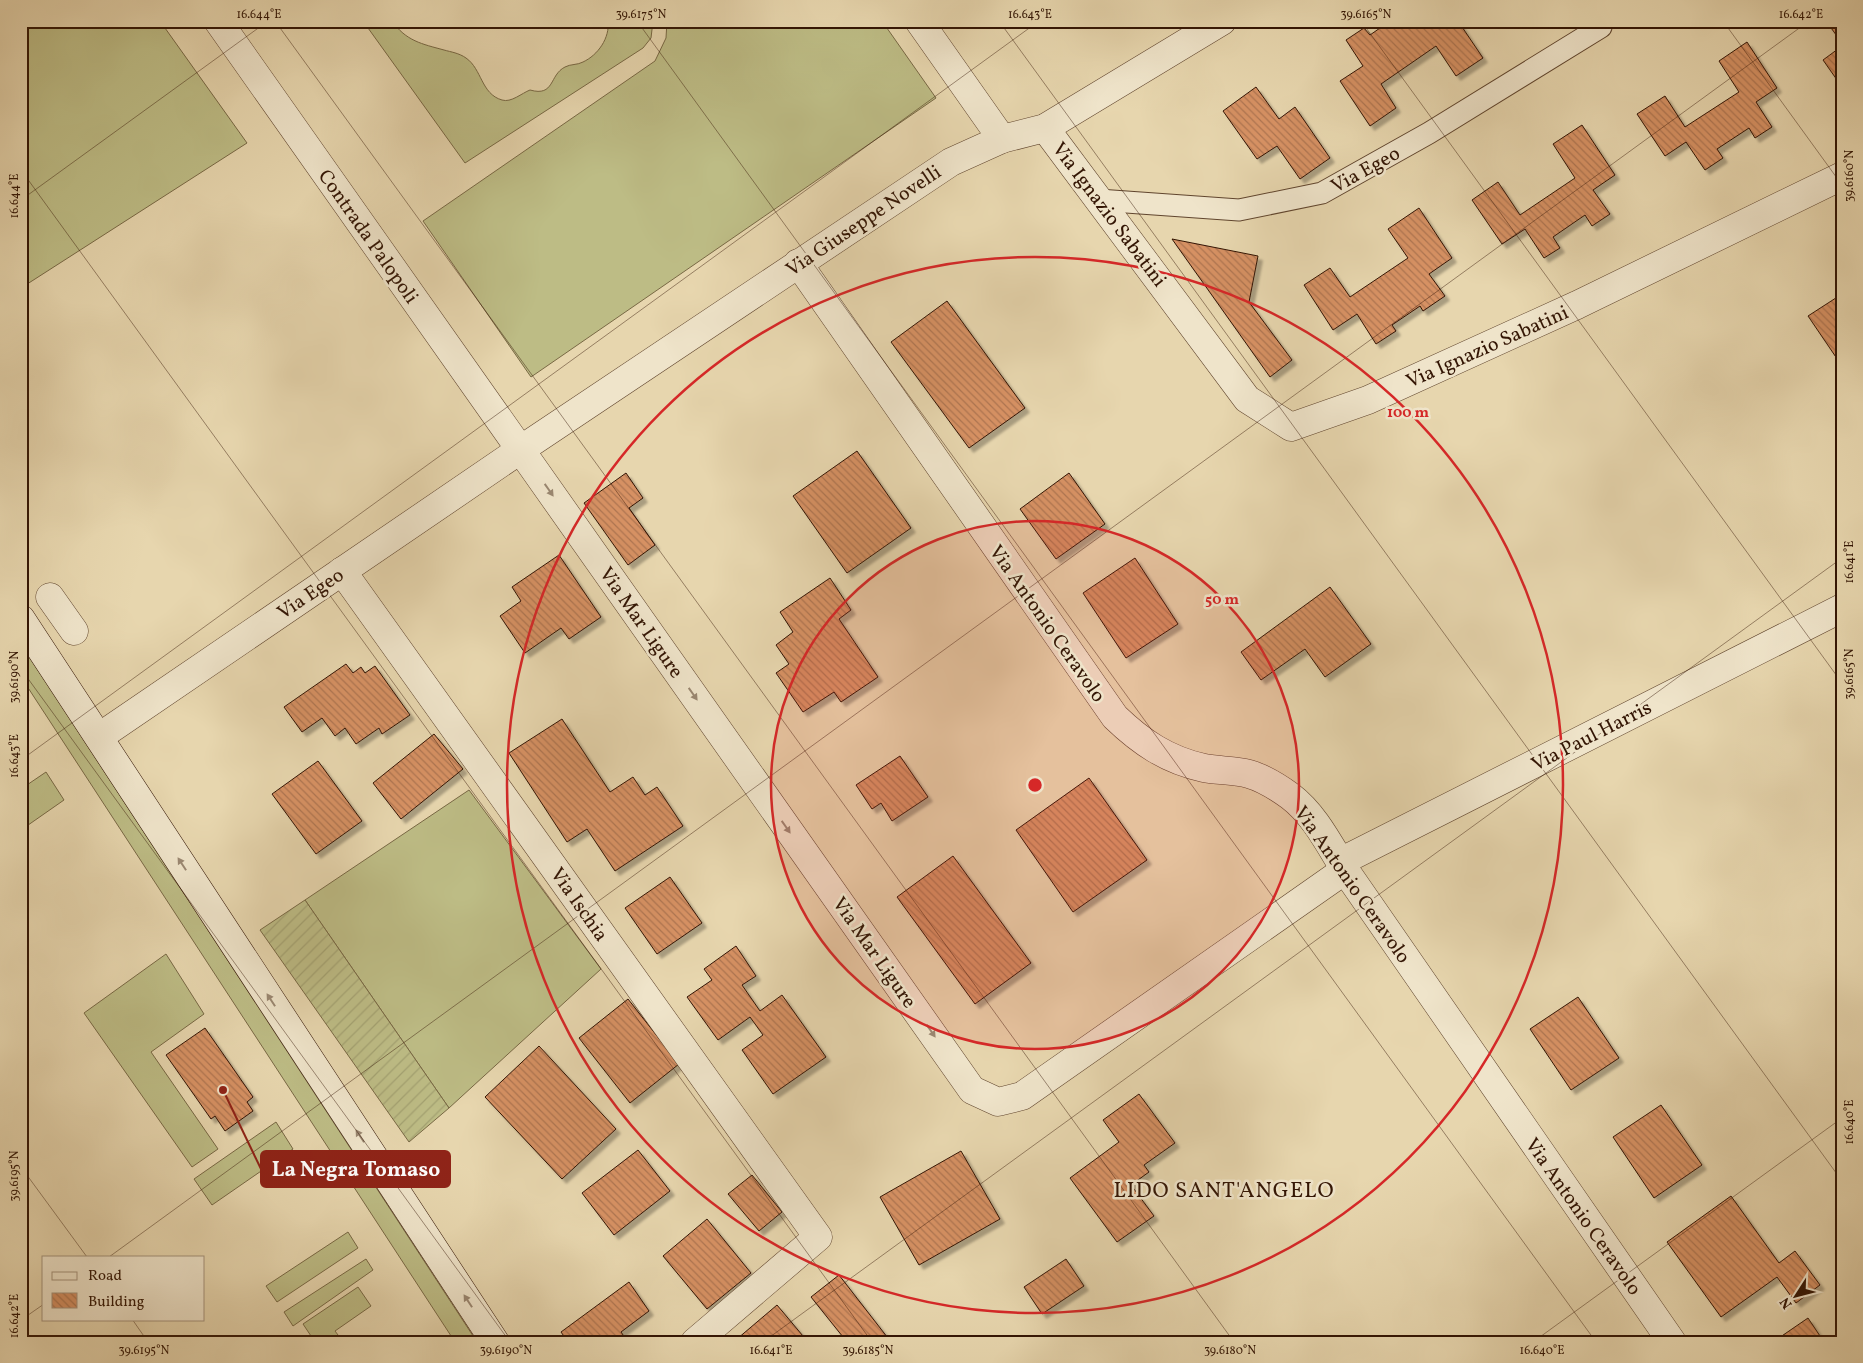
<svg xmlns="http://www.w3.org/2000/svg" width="1863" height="1363" font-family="Vollkorn,serif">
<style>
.grass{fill:#bdbc85;stroke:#786844}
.garden{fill:url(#garden-furrows);stroke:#786844}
.building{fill:url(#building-back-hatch);stroke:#331504;filter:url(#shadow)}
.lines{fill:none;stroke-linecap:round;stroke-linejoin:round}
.lane-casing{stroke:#60452e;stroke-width:23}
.street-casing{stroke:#60452e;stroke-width:29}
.secondary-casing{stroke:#331504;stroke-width:29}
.lane{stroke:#efe4ca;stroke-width:21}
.street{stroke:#efe4ca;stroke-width:28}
.secondary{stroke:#efe4ca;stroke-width:28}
.oneway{fill:#9a8771}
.ticks{fill:none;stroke:#331504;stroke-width:1;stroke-opacity:0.45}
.ring{fill:none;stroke:#d62828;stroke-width:2.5}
.labels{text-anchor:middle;stroke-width:5;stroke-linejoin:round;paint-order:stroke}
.street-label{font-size:20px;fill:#331504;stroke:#efe4ca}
.quarter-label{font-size:22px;letter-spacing:1px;fill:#331504;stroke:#efe4ca}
.centre{fill:#d62828;stroke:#efe4ca;stroke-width:2.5}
.ring-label{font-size:15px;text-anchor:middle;font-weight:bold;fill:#d62828;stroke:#efe4ca;stroke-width:5;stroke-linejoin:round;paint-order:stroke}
.leader{fill:none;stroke:#8f2418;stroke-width:2}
.callout-dot{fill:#8f2418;stroke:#efe4ca;stroke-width:2}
.callout{fill:#8f2418;stroke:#8f2418;stroke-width:2}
.callout-label{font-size:21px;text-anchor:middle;font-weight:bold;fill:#fff}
.neatline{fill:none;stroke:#331504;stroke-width:2}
.ticks-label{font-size:12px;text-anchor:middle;fill:#331504}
</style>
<defs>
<pattern id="garden-furrows" width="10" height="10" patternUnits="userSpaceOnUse" patternTransform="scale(1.25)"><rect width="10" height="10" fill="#bdbc85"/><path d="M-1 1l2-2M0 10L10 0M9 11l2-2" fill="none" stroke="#a3a171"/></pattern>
<pattern id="building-back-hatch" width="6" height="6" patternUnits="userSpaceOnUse" patternTransform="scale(1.25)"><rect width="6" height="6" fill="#d69164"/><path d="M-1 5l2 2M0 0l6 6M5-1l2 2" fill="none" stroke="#ae7550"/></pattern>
<filter id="shadow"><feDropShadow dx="4.5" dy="4.5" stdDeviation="1" flood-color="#0004"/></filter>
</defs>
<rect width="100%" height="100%" fill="#e7d6ae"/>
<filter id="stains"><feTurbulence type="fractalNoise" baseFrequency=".004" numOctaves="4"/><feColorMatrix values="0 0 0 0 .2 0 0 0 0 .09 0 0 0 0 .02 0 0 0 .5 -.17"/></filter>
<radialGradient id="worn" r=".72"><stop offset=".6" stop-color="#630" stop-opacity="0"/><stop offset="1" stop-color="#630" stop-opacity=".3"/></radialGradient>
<g class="grass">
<polygon points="21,21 160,21 247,143 21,288"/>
<path d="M363,21H392C406,41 422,44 444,50C451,52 459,53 466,58C482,69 481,94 502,100C511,103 522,93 530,90C555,97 549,75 565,67C570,64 578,65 583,62C598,55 610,38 608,21H653L651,38L643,48L465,163Z"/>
<polygon points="667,21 882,21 936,98 531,377 423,221 655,61 666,38"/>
<polygon points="21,644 477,1342 455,1342 21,677"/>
<polygon points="46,772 64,800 21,830 21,789"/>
<polygon points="469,790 601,969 449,1108 305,900"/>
<polygon points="166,954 204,1014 151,1052 218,1149 192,1167 84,1013"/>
<polygon points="276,1122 293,1149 212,1205 194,1179"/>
<polygon points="348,1232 358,1248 277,1302 266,1286"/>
<polygon points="366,1259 373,1270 293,1326 284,1312"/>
<polygon points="358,1287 371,1306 335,1331 341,1339 337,1342 315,1342 303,1324"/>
</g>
<polygon class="garden" points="305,900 449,1108 409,1142 260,930"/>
<g class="building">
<polygon points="1390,21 1458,21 1483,58 1456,76 1436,46 1381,84 1396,108 1370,126 1340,81 1363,66 1346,40 1364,28 1370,35"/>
<polygon points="1826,21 1842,21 1842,43"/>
<polygon points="1747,42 1777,88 1756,102 1772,127 1755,138 1749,128 1717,149 1723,158 1705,170 1686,142 1665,156 1637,114 1665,96 1685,127 1739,92 1719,61"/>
<polygon points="1842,46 1842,87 1823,60"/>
<polygon points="1256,87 1279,119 1295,107 1330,158 1300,179 1277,146 1257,159 1223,111"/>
<polygon points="1582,125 1615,175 1593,190 1610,214 1592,226 1585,215 1553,237 1560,248 1544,258 1525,229 1502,244 1472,200 1498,182 1520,215 1575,178 1553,144"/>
<polygon points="1419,208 1452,258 1429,274 1445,296 1423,311 1420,306 1392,325 1396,331 1376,344 1357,314 1333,330 1304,285 1330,268 1350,297 1408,258 1388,229"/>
<polygon points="1172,239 1258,256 1249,302 1292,360 1270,377"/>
<polygon points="1842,294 1842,366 1808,316"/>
<polygon points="947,301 1025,408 969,448 891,342"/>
<polygon points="857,451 911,528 847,573 793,496"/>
<polygon points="626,473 643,498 629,508 655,545 628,565 584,503"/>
<polygon points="1069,473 1105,524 1056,559 1020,509"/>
<polygon points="559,555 601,617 569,639 561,628 525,653 500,616 521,601 512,587"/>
<polygon points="1135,558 1178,624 1126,658 1083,593"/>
<polygon points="830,578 851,610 839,619 878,677 841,702 834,692 803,712 776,673 789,664 776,645 793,632 780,612"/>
<polygon points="1330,587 1371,644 1325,677 1305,649 1261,680 1241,652"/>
<polygon points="346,664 353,673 361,667 365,673 375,666 410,715 382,734 379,728 356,744 345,728 335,736 322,718 302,732 284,707"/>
<polygon points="562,719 610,792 633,777 645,795 657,787 683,826 615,871 587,829 567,842 509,753"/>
<polygon points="434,734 463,769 401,819 373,783"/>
<polygon points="900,756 928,797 892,821 881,803 872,809 856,785"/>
<polygon points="318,761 362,821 316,854 272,794"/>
<polygon points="1089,778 1147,860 1073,912 1016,830"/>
<polygon points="953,856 1031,963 975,1004 897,897"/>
<polygon points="670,877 702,923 657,954 625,908"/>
<polygon points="736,946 756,976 742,985 760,1011 782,995 826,1057 773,1094 742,1050 763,1035 750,1017 718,1040 687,997 712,980 704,969"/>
<polygon points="1578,997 1619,1058 1571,1090 1530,1029"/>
<polygon points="628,999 679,1064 630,1103 579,1038"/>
<polygon points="205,1028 253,1097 247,1102 253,1111 225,1131 215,1116 211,1119 166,1055"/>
<polygon points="539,1046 616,1129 562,1179 485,1097"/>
<polygon points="1139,1094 1175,1143 1144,1165 1149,1172 1131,1185 1154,1216 1117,1242 1070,1178 1119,1142 1103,1120"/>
<polygon points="1661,1105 1702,1165 1654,1198 1613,1137"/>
<polygon points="638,1150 670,1191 614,1235 582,1193"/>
<polygon points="961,1151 1000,1219 919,1265 880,1197"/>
<polygon points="752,1175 782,1212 759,1231 728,1194"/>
<polygon points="1731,1196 1779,1263 1795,1251 1820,1285 1796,1303 1777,1277 1721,1317 1667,1242"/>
<polygon points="707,1219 751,1273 707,1309 663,1256"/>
<polygon points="1066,1259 1084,1286 1042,1314 1024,1287"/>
<polygon points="839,1275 891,1342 847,1342 811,1297"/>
<polygon points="629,1282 649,1311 621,1332 628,1342 568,1342 561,1332"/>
<polygon points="777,1305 808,1342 739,1342 737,1339"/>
<polygon points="1808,1318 1824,1342 1773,1342"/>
</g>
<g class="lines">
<g class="lane-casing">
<polyline id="lane" points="1098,200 1239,210 1322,193 1429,133 1601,27"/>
</g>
<g class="street-casing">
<g id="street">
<polyline points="218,21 972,1090 998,1102 1022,1096 1345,870"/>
<polyline points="919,21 1002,139"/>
<polyline points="1045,128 1247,399 1291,427 1368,400 1577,305 1842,176"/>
<path d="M798,263L1115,717C1141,742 1167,760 1204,768C1219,771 1235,770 1249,774C1263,778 1279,788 1290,796C1314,814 1329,844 1345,870L1672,1342"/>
<polyline points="342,571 818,1237 695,1342"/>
<polyline points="50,597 74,631"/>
<polyline points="99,737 520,450 951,162 1002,139 1045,128 1222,21"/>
<polyline points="1340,862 1842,608"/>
</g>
</g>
<g class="secondary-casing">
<polyline id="secondary" points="21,619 495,1342"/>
</g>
<use href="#lane" class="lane"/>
<use href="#street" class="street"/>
<use href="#secondary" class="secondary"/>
</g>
<defs><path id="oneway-solid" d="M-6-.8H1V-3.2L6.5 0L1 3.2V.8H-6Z" transform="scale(1.25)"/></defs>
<g class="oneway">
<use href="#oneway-solid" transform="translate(549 490) rotate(55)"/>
<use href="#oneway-solid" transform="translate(693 694) rotate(55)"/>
<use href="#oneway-solid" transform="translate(786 827) rotate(55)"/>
<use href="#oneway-solid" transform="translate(182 864) rotate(-123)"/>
<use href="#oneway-solid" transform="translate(271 1000) rotate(-123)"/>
<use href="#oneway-solid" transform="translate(931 1031) rotate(55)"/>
<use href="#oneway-solid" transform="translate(360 1136) rotate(-123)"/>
<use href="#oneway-solid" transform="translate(468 1301) rotate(-123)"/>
</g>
<path class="ticks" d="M275,21L1234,1342M637,21L1596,1342M999,21L1842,1181M1361,21L1842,683M1723,21L1842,185M21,170L872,1342M21,200L268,21M21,669L510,1342M21,760L1039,21M21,1167L87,1257M109,1257L1809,21M132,1319L148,1342M21,1320L44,1304M763,1342L1842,558M1533,1342L1842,1118"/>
<circle cx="1035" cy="785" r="264" fill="#d62828" fill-opacity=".12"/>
<g class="ring">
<circle cx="1035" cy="785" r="264"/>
<circle cx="1035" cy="785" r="528"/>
</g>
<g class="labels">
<g class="street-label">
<text transform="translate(1365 169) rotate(-29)" y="7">Via Egeo</text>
<text transform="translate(1110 214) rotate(53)" y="7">Via Ignazio Sabatini</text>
<text transform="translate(863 220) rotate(-34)" y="7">Via Giuseppe Novelli</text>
<text transform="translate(369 236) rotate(55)" y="7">Contrada Palopoli</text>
<text transform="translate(1487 346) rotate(-24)" y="7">Via Ignazio Sabatini</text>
<text transform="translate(310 593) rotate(-34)" y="7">Via Egeo</text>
<text transform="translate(642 622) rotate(55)" y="7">Via Mar Ligure</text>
<text transform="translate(1048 623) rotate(55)" y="7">Via Antonio Ceravolo</text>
<text transform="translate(1591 735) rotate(-27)" y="7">Via Paul Harris</text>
<text transform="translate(1353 884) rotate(55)" y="7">Via Antonio Ceravolo</text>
<text transform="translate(580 904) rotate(55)" y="7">Via Ischia</text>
<text transform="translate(875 952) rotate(55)" y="7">Via Mar Ligure</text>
<text transform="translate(1584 1216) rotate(55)" y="7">Via Antonio Ceravolo</text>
</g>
<g class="quarter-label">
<text x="1224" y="1197">LIDO SANT'ANGELO</text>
</g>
</g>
<circle cx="1035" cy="785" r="8" class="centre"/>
<g class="ring-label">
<text x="1408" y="417">100 m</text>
<text x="1222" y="604">50 m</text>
</g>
<path class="leader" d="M223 1090L261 1169"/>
<circle class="callout-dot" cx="223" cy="1090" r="5"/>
<rect class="callout" x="261" y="1151" width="189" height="36" rx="5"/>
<g class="callout-label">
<text x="356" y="1176">La Negra Tomaso</text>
</g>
<rect width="1863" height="1363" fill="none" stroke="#e7d6ae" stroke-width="55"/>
<rect x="42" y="1256" width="162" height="65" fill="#efe4ca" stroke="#a4917b"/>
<rect x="52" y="1272" width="25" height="8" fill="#efe4ca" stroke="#a4917b"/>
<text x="88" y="1280" font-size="15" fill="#331504">Road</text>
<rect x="52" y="1293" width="25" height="15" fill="url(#building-back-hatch)" stroke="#a4917b"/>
<text x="88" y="1306" font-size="15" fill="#331504">Building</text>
<g transform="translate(1796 1296) rotate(234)" stroke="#efe4ca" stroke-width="4" paint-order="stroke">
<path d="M0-4L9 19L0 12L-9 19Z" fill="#331504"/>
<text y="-8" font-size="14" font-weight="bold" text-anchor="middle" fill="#331504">N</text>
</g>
<rect x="28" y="28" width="1808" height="1308" class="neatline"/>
<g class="ticks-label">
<text x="259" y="18">16.644°E</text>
<text x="641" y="18">39.6175°N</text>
<text x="1030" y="18">16.643°E</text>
<text x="1366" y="18">39.6165°N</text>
<text x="1801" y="18">16.642°E</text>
<text transform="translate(1849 176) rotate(-90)" y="4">39.6160°N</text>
<text transform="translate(14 196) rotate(-90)" y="4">16.644°E</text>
<text transform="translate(1849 562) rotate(-90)" y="4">16.641°E</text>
<text transform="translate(1849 674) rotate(-90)" y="4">39.6165°N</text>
<text transform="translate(14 677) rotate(-90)" y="4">39.6190°N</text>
<text transform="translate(14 756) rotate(-90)" y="4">16.643°E</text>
<text transform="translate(1849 1122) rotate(-90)" y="4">16.640°E</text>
<text transform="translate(14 1176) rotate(-90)" y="4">39.6195°N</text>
<text transform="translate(14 1316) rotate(-90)" y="4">16.642°E</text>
<text x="144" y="1354">39.6195°N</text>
<text x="506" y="1354">39.6190°N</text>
<text x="771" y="1354">16.641°E</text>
<text x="868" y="1354">39.6185°N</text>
<text x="1230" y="1354">39.6180°N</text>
<text x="1542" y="1354">16.640°E</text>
</g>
<rect width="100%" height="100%" filter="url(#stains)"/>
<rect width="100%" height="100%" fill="url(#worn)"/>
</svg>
